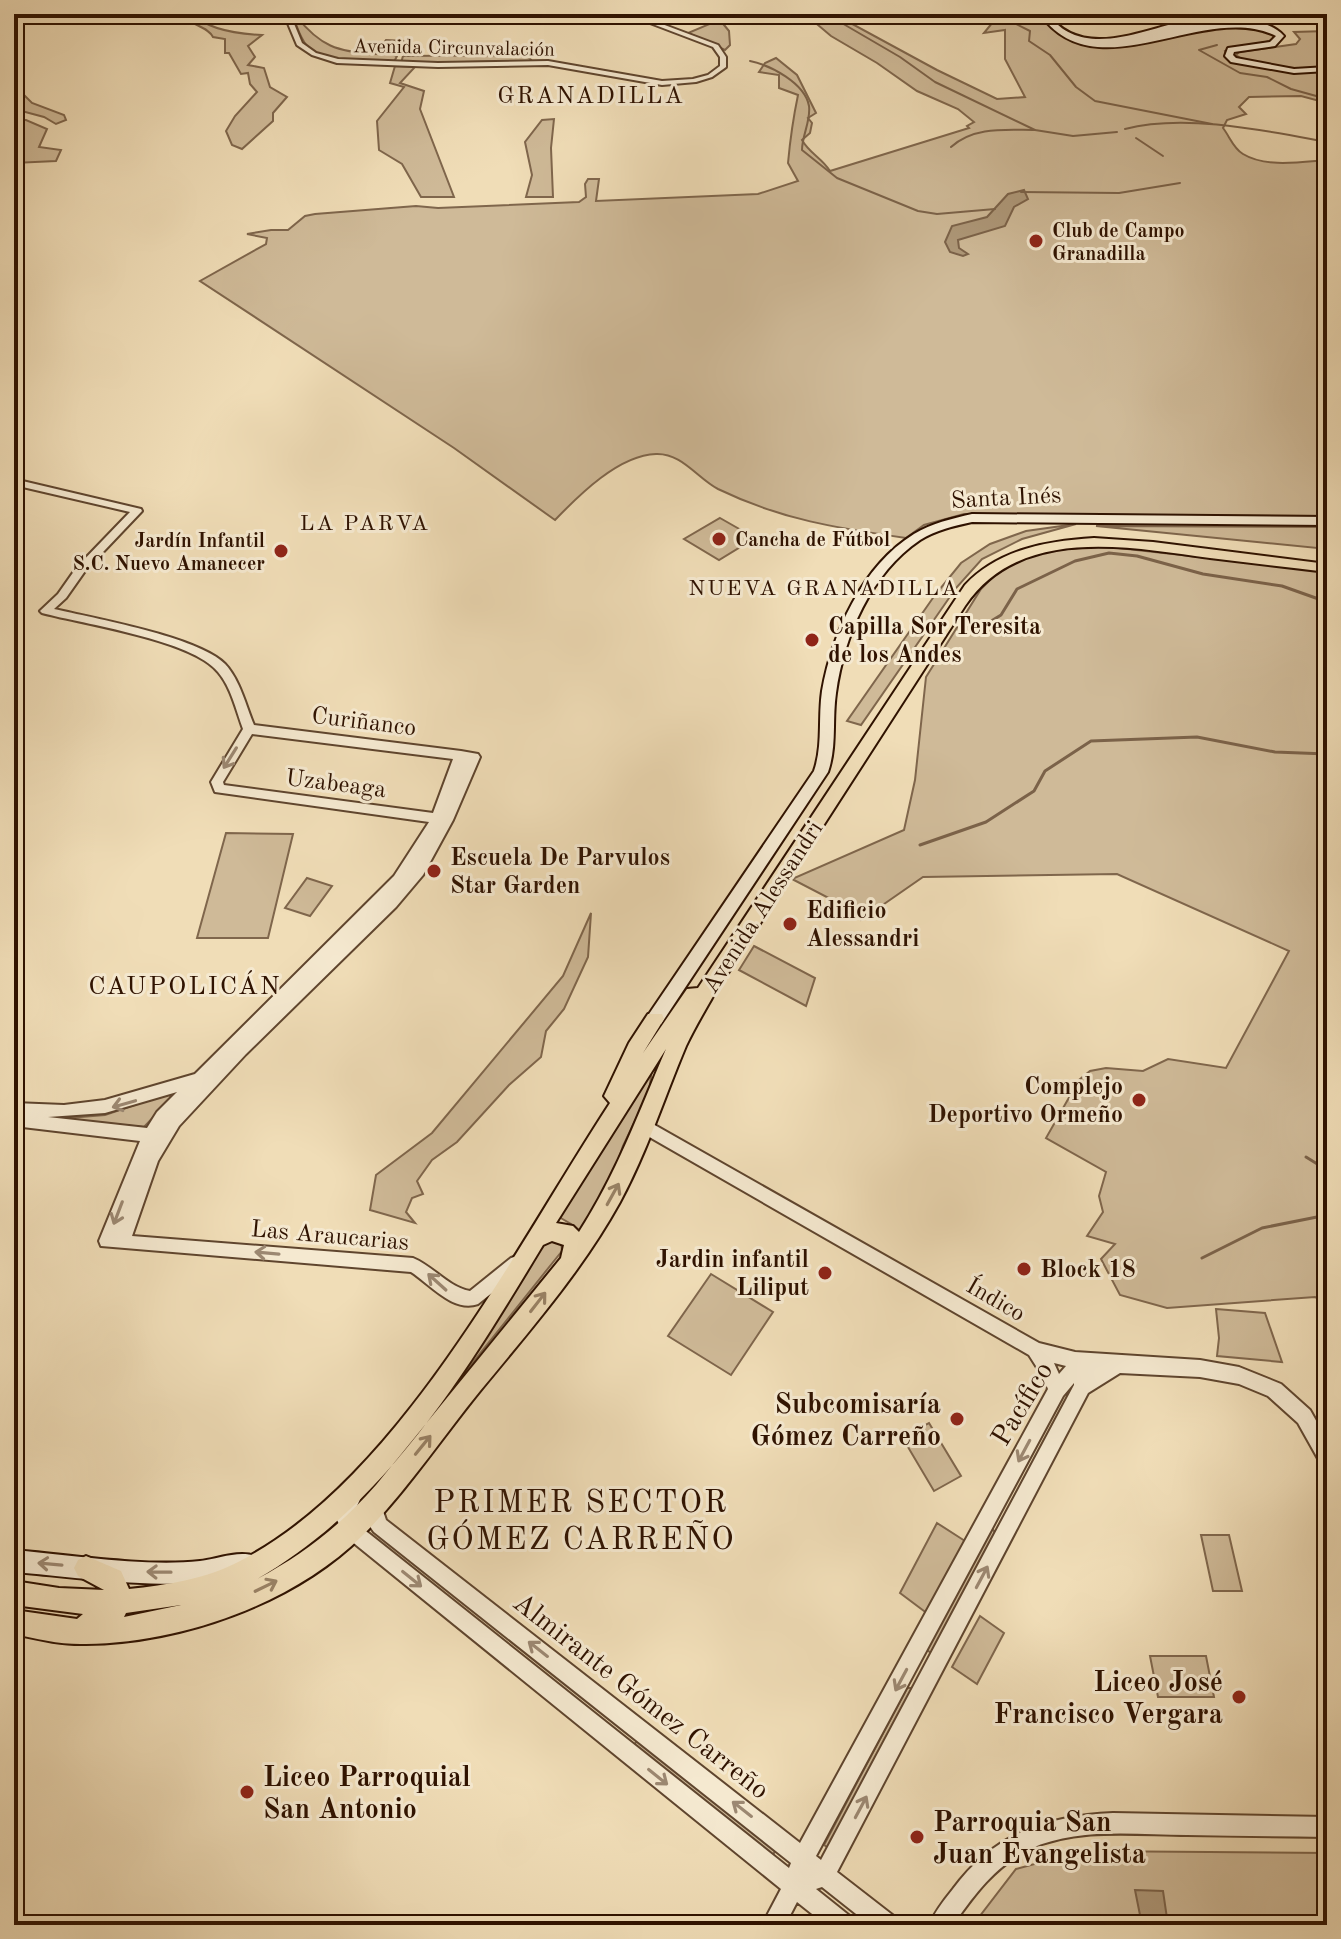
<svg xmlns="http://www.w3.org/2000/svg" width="1341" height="1939" font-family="'Old Standard TT',serif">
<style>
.green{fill:#cfba98;stroke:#7f664c;stroke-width:2}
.water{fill:#ae9879;stroke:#7b6249;stroke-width:2}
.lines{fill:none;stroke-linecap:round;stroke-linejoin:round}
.stream-far1{stroke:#7b6249;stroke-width:2}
.stream{stroke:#7b6249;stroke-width:3}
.tertiary-casing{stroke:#5f452e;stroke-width:4}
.secondary-casing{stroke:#2f1200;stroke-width:4}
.primary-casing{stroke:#2f1200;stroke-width:4}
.tertiary{fill:#f5e9d0;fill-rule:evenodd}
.secondary{fill:#f5e9d0;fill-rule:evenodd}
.primary{fill:#f0ddb7;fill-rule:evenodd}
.oneway{stroke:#9c8872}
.oneway2{stroke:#998265}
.poi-dot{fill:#8f2418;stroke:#f5e9d0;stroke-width:3}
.labels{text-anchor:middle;stroke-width:6;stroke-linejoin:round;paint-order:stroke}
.far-street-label{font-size:20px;fill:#2f1200;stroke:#f5e9d0}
.far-poi-label{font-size:20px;font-weight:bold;fill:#2f1200;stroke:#f5e9d0;text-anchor:start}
.far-neighbourhood-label{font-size:22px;letter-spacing:2px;fill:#2f1200;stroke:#f5e9d0}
.far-quarter-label{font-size:24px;letter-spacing:2px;fill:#2f1200;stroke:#f5e9d0}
.street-label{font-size:24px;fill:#2f1200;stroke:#f5e9d0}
.poi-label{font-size:24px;font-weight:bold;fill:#2f1200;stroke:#f5e9d0;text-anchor:start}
.neighbourhood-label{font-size:26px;letter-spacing:2px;fill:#2f1200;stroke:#f5e9d0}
.near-poi-label{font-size:28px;font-weight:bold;fill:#2f1200;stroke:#f5e9d0;text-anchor:end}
.near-street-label{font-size:28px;fill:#2f1200;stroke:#f5e9d0}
.near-neighbourhood-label{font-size:32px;letter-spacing:2px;fill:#2f1200;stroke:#f5e9d0}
</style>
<rect width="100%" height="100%" fill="#f0ddb7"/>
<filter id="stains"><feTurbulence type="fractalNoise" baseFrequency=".0025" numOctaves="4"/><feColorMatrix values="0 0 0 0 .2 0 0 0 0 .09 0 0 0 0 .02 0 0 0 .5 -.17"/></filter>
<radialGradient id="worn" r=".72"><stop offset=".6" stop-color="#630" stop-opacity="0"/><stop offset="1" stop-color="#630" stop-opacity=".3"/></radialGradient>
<g class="green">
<path d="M194,14C207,30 242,34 262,35L248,46L255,57L248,65L264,68L270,87L287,97L273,113V121L242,149L232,145L226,131L235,116L257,92L250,84L248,73L241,74L229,53H225V39L213,37C209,28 195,26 187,19Z"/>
<polygon points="715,14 729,31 730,45 725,50 688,33 712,23 711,19"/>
<path d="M805,14H834L937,70L997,99L1025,97L1005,59V30L984,33L993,22L992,16L1040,14C1082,71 1167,26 1224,21C1238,20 1258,29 1272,33L1274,40L1225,51L1227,58L1280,71L1327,72V103L1301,96L1249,97L1239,107L1246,114L1227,120L1223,128C1230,137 1233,148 1243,154C1266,168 1301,162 1327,160V516L964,514L924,525L906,538C837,528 782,520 718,489C697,478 682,453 656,454C619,455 579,495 555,520L454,448L200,281L266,244L267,238L247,234L271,230H288L305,216L315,214L416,206L438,208L579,202L586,197L585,184L588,179H599L596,201L758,194L798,181L788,163C790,141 793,119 798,95L779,88V75L759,72L765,63L776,58L797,75L816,113L808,118L812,123L810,133L802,140C809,153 822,158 830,171L969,128L967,126L974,122L958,109L917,91L877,63L831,36Z"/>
<path d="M296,16C320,46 337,52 376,54L386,40L405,41L398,54L394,55L397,56L394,62C372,61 321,63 307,46C300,38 297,26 293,17Z"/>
<path d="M1327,31V64C1301,74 1270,64 1243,60L1236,55L1239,52L1296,44L1300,39L1294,32Z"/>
<polygon points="527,55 532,61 401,63 403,56"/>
<polygon points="395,66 415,67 400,83 424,91 420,109 454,197 421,197 402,164 379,150 377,121 404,87 390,83"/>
<polygon points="14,93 23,94 32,103 64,115 66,120 56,124 44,117 14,109"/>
<polygon points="554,119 551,148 553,197 526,197 532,175 525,142 542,120"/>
<polygon points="14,120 26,120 47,129 39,147 61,150 56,161 14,163"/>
<polygon points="720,518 755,538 719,560 684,539"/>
<polygon points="1076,524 1022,539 982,559 956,588 861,725 847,721 935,595 961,563 990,544 1026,531"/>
<polygon points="1096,526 1327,527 1327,549"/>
<polygon points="1100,546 1327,571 1327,1303 1315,1297 1167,1308 1120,1295 1101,1259 1115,1244 1087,1236 1103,1212 1099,1196 1106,1172 1046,1138 1079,1080 1090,1071 1106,1068 1143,1071 1168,1059 1226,1068 1289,951 1117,874 923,877 861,920 850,909 792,879 904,830 915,780 926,677 981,589 1003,567 1045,551"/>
<polygon points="226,833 293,834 268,938 197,938"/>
<polygon points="307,878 332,886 310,916 285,908"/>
<polygon points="591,913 588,957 564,1009 546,1031 541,1057 509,1085 457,1142 432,1160 417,1181 423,1194 412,1198 406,1212 415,1223 370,1210 376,1175 432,1133 563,976"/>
<polygon points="754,946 815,978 806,1006 739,970"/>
<polygon points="652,1069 649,1092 623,1146 608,1191 581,1237 571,1224 559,1217"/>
<polygon points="179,1090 144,1127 56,1119 105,1115"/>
<polygon points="561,1240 562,1251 466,1371 447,1402 367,1496 428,1419 543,1241"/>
<polygon points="711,1274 773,1312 731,1375 668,1336"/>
<polygon points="1216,1309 1265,1313 1282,1362 1217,1356 1219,1338"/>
<polygon points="929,1423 961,1476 934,1491 902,1437"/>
<polygon points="937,1523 965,1541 928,1614 900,1593"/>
<polygon points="991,1528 995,1532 931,1653 927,1650"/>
<polygon points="1201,1535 1229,1535 1242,1591 1213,1591"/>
<polygon points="980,1616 1004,1633 977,1684 952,1667"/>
<polygon points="1150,1656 1206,1656 1214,1697 1158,1697"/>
<polygon points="907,1688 911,1688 912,1692 830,1849 824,1845"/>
<polygon points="637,1741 775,1851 773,1855 633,1746"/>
<polygon points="1082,1851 1327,1853 1327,1925 973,1925 1016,1869"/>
</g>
<g class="water">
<polygon points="1024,190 1028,199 1014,207 1005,226 958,240 959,248 968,254 963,256 950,252 945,242 952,226 987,217 1008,194"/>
<polygon points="1135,1890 1163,1891 1168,1925 1142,1925"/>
</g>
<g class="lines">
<g class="stream-far1">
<polyline points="828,15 900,57 935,82 1035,130 1073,136 1117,132"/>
<polyline points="1002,17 1030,31 1029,41 1050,55 1076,87 1095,101 1212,124"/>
<polyline points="1217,45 1199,50 1240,73 1267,77 1291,89 1327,99"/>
<path d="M750,61C770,65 805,83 809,106C811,120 802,136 802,150L837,178L918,211L937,214L995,209"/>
<path d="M1125,129C1185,113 1267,131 1327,142"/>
<polyline points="1136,138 1163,156"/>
<path d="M951,147C974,126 1006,130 1035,130"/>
<polyline points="1021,192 1119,193 1180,183"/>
</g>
<g class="stream">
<polyline points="975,631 1001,615 1017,589 1075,561 1109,553 1137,556 1203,574 1282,586 1327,602"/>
<polyline points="920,845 986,822 1034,791 1045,771 1091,741 1197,737 1275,752 1327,754"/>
<polyline points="1306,1157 1327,1170"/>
<polyline points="1202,1258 1262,1228 1327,1215"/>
</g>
<g class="tertiary-casing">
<g id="tertiary">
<polygon points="105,14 170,14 136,19"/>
<polygon points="284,14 290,14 302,43 316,53 338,59 438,63 548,61 662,81 693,79 708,75 720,66 720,57 713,47 642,20 636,14 643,14 646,18 718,45 726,57 726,67 712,77 696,82 662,85 548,65 438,67 337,63 312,55 297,45"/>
<path d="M14,479L141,509L142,511L85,571L66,598L54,609C93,618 199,637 225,664C240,680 246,706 254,725L461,751L478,754L480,757L453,820L423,875L396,907L246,1054L179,1126L158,1161L132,1236L413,1258C433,1266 448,1287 470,1291L511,1258L517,1256L523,1258L525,1263L523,1268L478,1304C453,1313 430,1284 411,1272L101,1246L99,1241L140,1141L14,1126V1103L64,1105L105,1100L195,1074L394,876L429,822L215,792L211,782L243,729C236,710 231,687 218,672C193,640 83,624 42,613L40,611L58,594L77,567L130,512L14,485ZM252,734L453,759L433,813L224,785L223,782ZM177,1092L157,1112L147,1128L48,1117L105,1113Z"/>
<path d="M644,1119L1039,1343L1075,1352L1200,1360L1239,1367L1281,1384L1310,1410L1327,1440V1467L1321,1464L1298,1423L1268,1396L1239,1384L1200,1377L1120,1373L1088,1393L837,1872L895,1917L898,1925H870L822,1887L816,1889L851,1917L854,1925H826L797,1902L785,1925H762L781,1889L345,1536L335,1516L346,1491L352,1488L358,1491L361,1497L353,1515L357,1524L789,1868L791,1863L374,1532C366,1522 361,1511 367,1499L373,1496L379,1499L386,1520L800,1843L1048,1389L1043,1377L1029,1355L639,1131L636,1126L639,1121ZM1054,1363L1066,1366L1059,1374ZM1074,1383V1385L821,1860L816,1856L1063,1396Z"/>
<path d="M1113,1813L1327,1817V1837C1280,1836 1233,1836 1187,1835C1136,1835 1078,1827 1030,1849C996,1865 974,1895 953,1925H929C935,1912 944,1900 953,1889C994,1833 1047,1816 1113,1813Z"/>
</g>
</g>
<g class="secondary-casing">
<g id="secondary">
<path d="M1040,14H1048C1082,61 1144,29 1188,20C1209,15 1229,16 1250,20C1263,23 1275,26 1284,36L1275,46L1234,52L1233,55L1236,58L1294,69L1327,67V71L1294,73L1231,62L1225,56L1228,48L1270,42L1276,36C1205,0 1097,94 1040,14Z"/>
<path d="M972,514L1327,517V525L972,522C954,526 936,530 920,540C871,573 844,636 836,693C832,720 837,746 828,772L661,1024H649L647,1019L649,1014L814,771C823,745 818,718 822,691C832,634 862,566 914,534C932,523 951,519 972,514Z"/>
<path d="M14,1550C71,1555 144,1567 200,1561C217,1559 239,1550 255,1556L258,1564L255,1572C195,1596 80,1577 14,1572Z"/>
</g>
</g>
<g class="primary-casing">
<path id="primary" d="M1094,538L1153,542L1327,564V572C1288,567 1249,563 1210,558C1128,547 1020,525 965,606L712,998C703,1014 694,1029 686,1046C664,1098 647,1152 620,1202C582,1271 530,1330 480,1391C441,1439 406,1492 362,1536C293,1604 181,1643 86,1644C62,1645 37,1639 14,1634V1610L77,1619L83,1614L14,1605V1581L59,1588L104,1590L78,1576L74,1568L78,1560L86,1556L121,1571L129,1589C167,1585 206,1579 240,1561C399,1480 515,1248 610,1103L604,1096L629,1043L648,1014H662L664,1019L643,1053L687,989L698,988L965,585C999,549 1047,541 1094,538ZM666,1049C639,1112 616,1175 579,1232L573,1226L556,1223ZM552,1241L564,1245L561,1258L376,1485C341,1525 304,1554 257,1579C387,1505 468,1369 543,1245ZM181,1605L124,1617L126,1613Z"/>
</g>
<use href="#tertiary" class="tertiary"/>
<use href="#secondary" class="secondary"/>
<use href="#primary" class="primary"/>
</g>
<defs><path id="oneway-shaft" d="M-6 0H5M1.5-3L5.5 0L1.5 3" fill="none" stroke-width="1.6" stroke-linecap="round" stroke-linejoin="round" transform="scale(2)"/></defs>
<g class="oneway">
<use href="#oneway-shaft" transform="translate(230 758) rotate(122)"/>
<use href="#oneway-shaft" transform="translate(124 1104) rotate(164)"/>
<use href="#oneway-shaft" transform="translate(118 1213) rotate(111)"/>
<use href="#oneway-shaft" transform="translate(267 1253) rotate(-175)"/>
<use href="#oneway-shaft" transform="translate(437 1282) rotate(-138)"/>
<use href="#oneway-shaft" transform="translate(1024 1451) rotate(118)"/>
<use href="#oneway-shaft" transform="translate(50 1564) rotate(-175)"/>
<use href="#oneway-shaft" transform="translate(159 1572) rotate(-179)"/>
<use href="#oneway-shaft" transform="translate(982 1577) rotate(-62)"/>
<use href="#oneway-shaft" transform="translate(412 1579) rotate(39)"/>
<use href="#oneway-shaft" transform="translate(538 1649) rotate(-142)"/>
<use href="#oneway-shaft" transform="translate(901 1680) rotate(118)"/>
<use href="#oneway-shaft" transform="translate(658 1777) rotate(39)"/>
<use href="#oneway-shaft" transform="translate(861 1807) rotate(-62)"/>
<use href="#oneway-shaft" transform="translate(742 1809) rotate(-142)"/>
</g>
<g class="oneway2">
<use href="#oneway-shaft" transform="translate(613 1194) rotate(-61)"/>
<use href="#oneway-shaft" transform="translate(538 1302) rotate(-52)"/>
<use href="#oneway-shaft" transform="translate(423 1445) rotate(-51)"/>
<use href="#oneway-shaft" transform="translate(266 1586) rotate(-26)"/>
</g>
<g class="poi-dot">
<circle cx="1036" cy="241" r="8"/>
<circle cx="719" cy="539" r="8"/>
<circle cx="281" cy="551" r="8"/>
<circle cx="812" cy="640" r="8"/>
<circle cx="434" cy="871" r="8"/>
<circle cx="790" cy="924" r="8"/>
<circle cx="1139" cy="1100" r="8"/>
<circle cx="1024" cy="1269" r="8"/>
<circle cx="825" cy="1273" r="8"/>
<circle cx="957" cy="1419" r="8"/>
<circle cx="1239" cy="1697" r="8"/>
<circle cx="247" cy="1792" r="8"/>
<circle cx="917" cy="1837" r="8"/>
</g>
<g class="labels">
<g class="far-street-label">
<text transform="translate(454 47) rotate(1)" y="7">Avenida Circunvalación</text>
</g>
<g class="far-poi-label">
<text x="1052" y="237">Club de Campo<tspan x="1052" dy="23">Granadilla</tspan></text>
<text x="735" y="546">Cancha de Fútbol</text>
<text x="265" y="547" text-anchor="end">Jardín Infantil<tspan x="265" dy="23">S.C. Nuevo Amanecer</tspan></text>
</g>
<g class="far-neighbourhood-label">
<text x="365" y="530">LA PARVA</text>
<text x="824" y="595">NUEVA GRANADILLA</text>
</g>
<g class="far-quarter-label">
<text x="591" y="103">GRANADILLA</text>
</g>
<g class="street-label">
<text transform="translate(1006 497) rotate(-3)" y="8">Santa Inés</text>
<text transform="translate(364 721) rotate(7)" y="8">Curiñanco</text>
<text transform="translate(336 783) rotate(7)" y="8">Uzabeaga</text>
<text transform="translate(762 907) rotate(-57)" y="8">Avenida Alessandri</text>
<text transform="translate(330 1235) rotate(5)" y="8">Las Araucarias</text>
<text transform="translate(996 1299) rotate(30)" y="8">Índico</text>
</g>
<g class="poi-label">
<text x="828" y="634">Capilla Sor Teresita<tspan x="828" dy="28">de los Andes</tspan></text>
<text x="450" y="865">Escuela De Parvulos<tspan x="450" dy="28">Star Garden</tspan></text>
<text x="806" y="918">Edificio<tspan x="806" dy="28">Alessandri</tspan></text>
<text x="1123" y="1094" text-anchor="end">Complejo<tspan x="1123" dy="28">Deportivo Ormeño</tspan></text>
<text x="809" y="1267" text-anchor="end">Jardin infantil<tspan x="809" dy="28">Liliput</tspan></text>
<text x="1040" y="1277">Block 18</text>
</g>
<g class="neighbourhood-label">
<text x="185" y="994">CAUPOLICÁN</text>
</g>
<g class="near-poi-label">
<text x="941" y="1413">Subcomisaría<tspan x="941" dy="32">Gómez Carreño</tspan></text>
<text x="1223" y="1691">Liceo José<tspan x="1223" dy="32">Francisco Vergara</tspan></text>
<text x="263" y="1786" text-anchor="start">Liceo Parroquial<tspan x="263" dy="32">San Antonio</tspan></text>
<text x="933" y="1831" text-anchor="start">Parroquia San<tspan x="933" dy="32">Juan Evangelista</tspan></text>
</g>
<g class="near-street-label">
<text transform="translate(1021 1403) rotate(-59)" y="10">Pacífico</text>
<text transform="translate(642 1695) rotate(38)" y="10">Almirante Gómez Carreño</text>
</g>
<g class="near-neighbourhood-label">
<text x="581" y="1512">PRIMER SECTOR<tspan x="581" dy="37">GÓMEZ CARREÑO</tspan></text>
</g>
</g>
<rect width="1341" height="1939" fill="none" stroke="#f0ddb7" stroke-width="48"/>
<rect x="16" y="16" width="1309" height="1907" fill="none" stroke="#2f1200" stroke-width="4"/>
<rect x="24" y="24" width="1293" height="1891" fill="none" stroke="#2f1200" stroke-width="2"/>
<rect width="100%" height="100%" filter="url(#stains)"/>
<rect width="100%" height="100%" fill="url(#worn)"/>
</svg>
